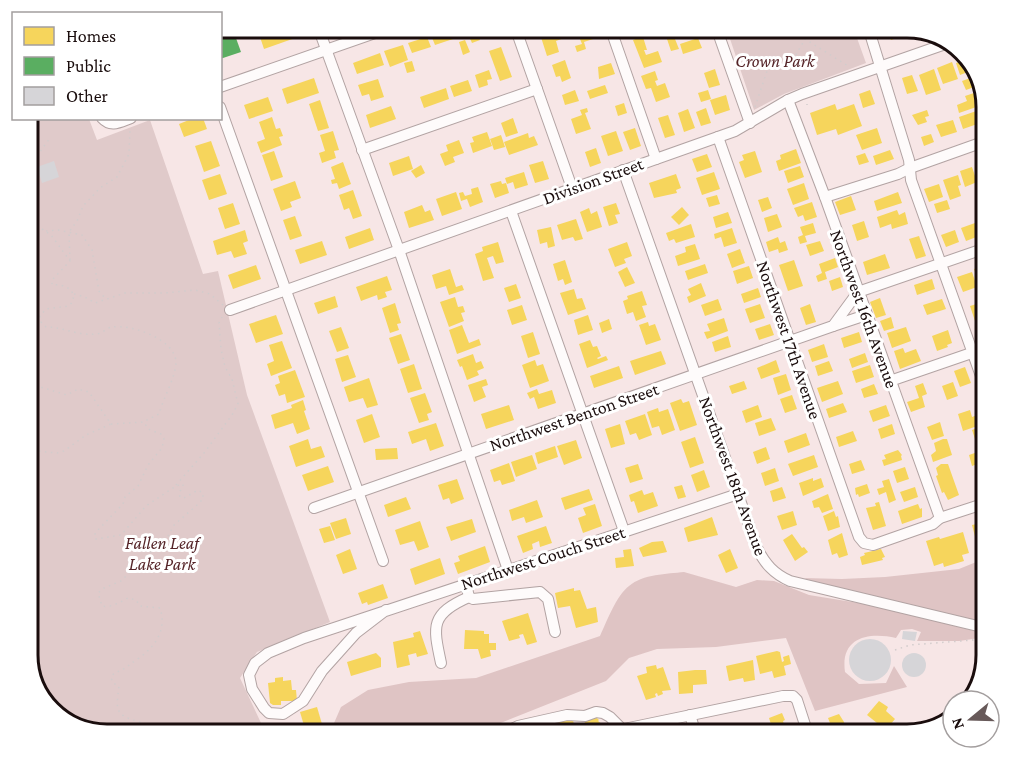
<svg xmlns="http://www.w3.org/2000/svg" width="1013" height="761" font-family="'Crimson Pro',serif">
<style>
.green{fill:#e0caca}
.forest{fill:#dfc4c4}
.homes{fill:#f6d55c}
.public{fill:#5aae61}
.building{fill:#d6d5d8}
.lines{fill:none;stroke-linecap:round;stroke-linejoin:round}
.minor-casing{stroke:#b2a3a3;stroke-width:12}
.path{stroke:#d2cccc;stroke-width:1.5;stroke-dasharray:1.5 4.5;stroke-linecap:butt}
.minor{stroke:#fefbfb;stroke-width:10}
.labels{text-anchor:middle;stroke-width:6;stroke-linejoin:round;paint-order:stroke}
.park-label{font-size:18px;font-style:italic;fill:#552428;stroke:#fff}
.street-label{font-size:18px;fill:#1a0d0d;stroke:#fff}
.rim{fill:none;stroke:#1a0d0d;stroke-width:3}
</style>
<rect width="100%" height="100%" fill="#f7e6e6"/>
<g class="green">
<polygon points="726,27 853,27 866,63 784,94 754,110"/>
<polygon points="27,119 89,119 97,140 150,120 203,274 218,271 247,395 330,622 257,652 240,678 261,723 243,734 106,734 58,717 27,660"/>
</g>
<g class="forest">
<polygon points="986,558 986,625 812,581 804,578 842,579 885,577 959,569"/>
<path d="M684,572L736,587L757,580L774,581L809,595L877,606L986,634V637L959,641H917L921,632L912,629L901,630L896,638C869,632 840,637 845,672L859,684L886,683L894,666L907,687L815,711L786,638L716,647L657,649L629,658L606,681L473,734H429L417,730L409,734H326L331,730L341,707L368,690L409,682L476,678L600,636C607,621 616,596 629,586C643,574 667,574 684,572Z"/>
</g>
<g class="homes">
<polygon points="280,27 294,27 298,37 264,49 259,34"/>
<polygon points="460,27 475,27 480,40 472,43 468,34 463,36"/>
<polygon points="552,27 560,27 564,38 556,41 559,52 547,56 539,31"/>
<polygon points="599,27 602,36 584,42 586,49 577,52 575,46 582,44 578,34"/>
<polygon points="887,27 899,27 902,36 891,40"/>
<polygon points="649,28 651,35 643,37 647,50 644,50 646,55 658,51 662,62 644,68 633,40 641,37 639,31"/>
<polygon points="450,29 453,39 435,45 431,35"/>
<polygon points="673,34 679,49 671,51 666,36"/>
<polygon points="427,37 431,47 412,53 408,43"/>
<polygon points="698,38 702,48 683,54 680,44"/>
<polygon points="465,40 470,52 463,55 459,42"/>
<polygon points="403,45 408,60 390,67 384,51"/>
<polygon points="501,47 512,77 500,81 489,51"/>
<polygon points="380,53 384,65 357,74 353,63"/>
<polygon points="968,59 973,70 960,75 956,63"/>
<polygon points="565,60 571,78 562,82 560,76 556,77 552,65"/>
<polygon points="412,61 415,71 407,73 404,63"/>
<polygon points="952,62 958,79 943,84 937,68"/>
<polygon points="611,63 615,74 599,79 598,67"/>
<polygon points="715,69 720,85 709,88 704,73"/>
<polygon points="934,69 941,90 926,95 919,75"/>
<polygon points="489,70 492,79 487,80 488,85 479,88 475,75"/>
<polygon points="655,71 658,80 655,81 657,86 665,83 670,97 656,102 651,88 646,89 641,76"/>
<polygon points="912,75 918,91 907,94 902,78"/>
<polygon points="973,77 977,86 966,90 962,81"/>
<polygon points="314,78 319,93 287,104 282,89"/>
<polygon points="378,79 384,97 371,101 369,94 362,96 358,85"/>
<polygon points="468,80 472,91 454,97 450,86"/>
<polygon points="605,85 608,93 590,99 587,91"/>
<polygon points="446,88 449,99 424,108 420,97"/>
<polygon points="575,90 579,101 565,105 562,95"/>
<polygon points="708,90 711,99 701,102 698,93"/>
<polygon points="870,90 875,104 863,108 859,94"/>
<polygon points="980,91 985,104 959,113 957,105 967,101 965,96"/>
<polygon points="726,95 730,110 715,115 710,100"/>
<polygon points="268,97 273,111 249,119 244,105"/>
<polygon points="320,100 329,128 318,131 309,104"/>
<polygon points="624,103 627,113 618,116 615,106"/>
<polygon points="835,104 837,110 854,104 862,126 838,135 836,129 817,135 810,113"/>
<polygon points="391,106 396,119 370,128 366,115"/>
<polygon points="587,108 588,112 585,113 591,129 576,134 571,119 582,115 580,110"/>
<polygon points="706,108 711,123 701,126 696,112"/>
<polygon points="985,108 986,121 963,129 959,117"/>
<polygon points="688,109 695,128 684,132 678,113"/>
<polygon points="927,110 929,116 925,117 927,122 918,125 912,115"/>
<polygon points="668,115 675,135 665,138 658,118"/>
<polygon points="272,117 276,129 280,128 283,136 279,137 282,145 261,153 257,142 265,139 259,122"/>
<polygon points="194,118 203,118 207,129 184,137 179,124"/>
<polygon points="513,118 518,133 506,137 501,123"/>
<polygon points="953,120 957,132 941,137 936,125"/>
<polygon points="635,128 641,146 630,150 623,132"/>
<polygon points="877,128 882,143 862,150 856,135"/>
<polygon points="333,131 339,150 334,151 336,158 322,163 319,153 325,151 320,135"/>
<polygon points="616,131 623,151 608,156 601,136"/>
<polygon points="487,132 492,146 473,153 470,143 474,142 472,137"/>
<polygon points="528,133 529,138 534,136 538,145 509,155 504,142"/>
<polygon points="931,134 934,142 924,146 921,137"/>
<polygon points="501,135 505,147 494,150 490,139"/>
<polygon points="459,140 464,153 453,157 455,162 445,166 440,154 448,151 446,145"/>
<polygon points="211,141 220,166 204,172 195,146"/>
<polygon points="596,148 601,163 590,167 585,152"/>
<polygon points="796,149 801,163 779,171 776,161 781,159 780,155"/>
<polygon points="890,150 894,159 876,165 873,156"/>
<polygon points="274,151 283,177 271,181 262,155"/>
<polygon points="755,151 762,172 745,178 739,162 744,160 742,155"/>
<polygon points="865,153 869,162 859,165 856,156"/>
<polygon points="707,154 712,167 697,172 692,159"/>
<polygon points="409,156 413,169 393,176 389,163"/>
<polygon points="543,161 549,179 535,183 529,165"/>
<polygon points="343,162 351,184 339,189 337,183 332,184 331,180 335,179 331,167"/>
<polygon points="421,165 425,173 416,178 411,171"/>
<polygon points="800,166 804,177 788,183 784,171"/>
<polygon points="972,167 977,182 965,187 960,171"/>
<polygon points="524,172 528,185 515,189 513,182 507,184 505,178"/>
<polygon points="714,172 720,189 702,195 696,178"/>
<polygon points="220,174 227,194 209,200 202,180"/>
<polygon points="676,174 681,188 676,190 677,193 654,198 649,183"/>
<polygon points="958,175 961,185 958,186 961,196 950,200 943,180"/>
<polygon points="295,181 301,198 290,202 292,207 281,211 273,189"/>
<polygon points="501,181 502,184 506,183 509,193 495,198 490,184"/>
<polygon points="804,183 809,199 793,205 787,189"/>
<polygon points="939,184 943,197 929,202 924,189"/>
<polygon points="478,187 483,202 470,207 467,199 461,201 459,193 463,192 465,196 472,194 471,189"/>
<polygon points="353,190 362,216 353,219 349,208 344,210 339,195"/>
<polygon points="456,192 462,209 442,216 436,199"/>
<polygon points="898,192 902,203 877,211 874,201"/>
<polygon points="717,195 720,204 709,207 706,198"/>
<polygon points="851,196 856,210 840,215 835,202"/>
<polygon points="768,197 772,208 762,212 758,200"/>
<polygon points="947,200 950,209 937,213 934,204"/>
<polygon points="812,202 817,217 805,221 803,215 798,217 794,208"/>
<polygon points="233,203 240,224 225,229 218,208"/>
<polygon points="616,203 620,214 615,215 618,223 609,226 603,207"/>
<polygon points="422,205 425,212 430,210 434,220 409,228 404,212"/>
<polygon points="682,207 689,215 679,225 671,217"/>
<polygon points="589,208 591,214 597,211 602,227 587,232 580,212"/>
<polygon points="897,210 899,215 905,212 908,224 892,229 891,224 880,228 877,217"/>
<polygon points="728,212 732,223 716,228 713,217"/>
<polygon points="777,214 782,227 768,232 764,218"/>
<polygon points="295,216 302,236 290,240 283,220"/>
<polygon points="576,219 583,239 575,241 573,237 562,240 557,225"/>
<polygon points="864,221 869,237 857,241 852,225"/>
<polygon points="813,223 816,233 805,236 807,242 800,244 798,237 803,235 800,227"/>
<polygon points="975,223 979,236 966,241 961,228"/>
<polygon points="691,224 695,237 676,243 674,239 669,241 666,233"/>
<polygon points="551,227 555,246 548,248 547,242 540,244 537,230"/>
<polygon points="370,228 374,240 349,249 345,237"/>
<polygon points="732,228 737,243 724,247 721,237 715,239 714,234"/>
<polygon points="245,230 248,241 243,243 247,254 234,258 231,251 217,255 213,241"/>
<polygon points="955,230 959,242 946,247 941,235"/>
<polygon points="919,236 926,256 916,259 909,239"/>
<polygon points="778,237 780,243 785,241 788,250 779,253 778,249 769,252 766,242"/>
<polygon points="322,241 327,255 300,264 295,250"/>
<polygon points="820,241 824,251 810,256 806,245"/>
<polygon points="498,242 504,262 496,264 493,256 487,258 494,278 483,281 475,254 483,251 482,247"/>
<polygon points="627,242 632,256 624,259 626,263 615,267 608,249"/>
<polygon points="695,244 700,259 678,266 675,256 686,252 685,247"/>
<polygon points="740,249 745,263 732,268 727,254"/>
<polygon points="885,254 890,268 867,275 863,262"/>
<polygon points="835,258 838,267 825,272 827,279 818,282 816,276 822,273 819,264"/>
<polygon points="565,260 572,282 565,285 563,279 558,281 553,264"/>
<polygon points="794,260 803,286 788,291 779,265"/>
<polygon points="705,264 708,273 688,280 685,271"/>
<polygon points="256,265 261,279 233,289 228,275"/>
<polygon points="986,265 986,285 980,287 974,269"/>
<polygon points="749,266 753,278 737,284 733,271"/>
<polygon points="627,267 635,283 625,287 618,272"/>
<polygon points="450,269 456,287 462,285 464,290 449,295 446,286 436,289 432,275"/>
<polygon points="972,272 977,287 963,292 957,277"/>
<polygon points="387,276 392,290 385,292 387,297 378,300 377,295 361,301 356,287"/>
<polygon points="840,277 843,287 832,291 829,281"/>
<polygon points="932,279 935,289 917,295 914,285"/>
<polygon points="701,283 706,296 689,303 687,297 691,295 688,289"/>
<polygon points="516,284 521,298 509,302 504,288"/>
<polygon points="758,288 761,297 744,303 741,294"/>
<polygon points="574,289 577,299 582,298 586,309 568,315 560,293"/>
<polygon points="642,291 647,305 642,306 646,317 636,321 633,312 627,314 623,301 628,299 627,296"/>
<polygon points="335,296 338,307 318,314 314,303"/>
<polygon points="455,297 458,307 463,306 465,312 461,313 464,321 449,327 440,302"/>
<polygon points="880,298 886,315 876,318 870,302"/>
<polygon points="718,299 722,310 705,316 701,305"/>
<polygon points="942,299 946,309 927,315 923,305"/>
<polygon points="986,301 986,317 975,321 970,306"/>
<polygon points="395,303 401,323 397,324 399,330 390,333 382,308"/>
<polygon points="760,304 765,318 750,323 745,309"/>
<polygon points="810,304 816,322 806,325 800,308"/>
<polygon points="522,305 527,320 512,325 507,310"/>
<polygon points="276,315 283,334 256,343 249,324"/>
<polygon points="588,315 593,330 578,335 574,320"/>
<polygon points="891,317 894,328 884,331 880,321"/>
<polygon points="724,318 728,331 707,339 704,332 710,331 707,324"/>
<polygon points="609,319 612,329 602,333 599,323"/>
<polygon points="648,322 649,326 655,324 661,340 646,345 639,325"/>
<polygon points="770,324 774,335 759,340 755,329"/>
<polygon points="462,325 469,343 479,339 481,345 457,354 449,330"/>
<polygon points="341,327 349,348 337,352 329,331"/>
<polygon points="906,327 911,341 892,348 887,333"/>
<polygon points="948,330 952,343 947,345 948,347 937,351 932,336"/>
<polygon points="533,332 540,354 528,358 521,336"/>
<polygon points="859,332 862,342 844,348 841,338"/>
<polygon points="401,334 410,360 398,364 389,338"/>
<polygon points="728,336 731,347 715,352 712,342"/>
<polygon points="590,340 593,347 597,346 601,356 597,358 598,359 606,356 608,360 587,368 579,344"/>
<polygon points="282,341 292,368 271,376 267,364 274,361 269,345"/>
<polygon points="824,344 828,357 812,362 808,350"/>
<polygon points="903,348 905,353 916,349 921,361 900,369 894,351"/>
<polygon points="661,351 666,364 635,375 630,361"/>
<polygon points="865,353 868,362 852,368 849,359"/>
<polygon points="473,354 476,363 481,361 484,368 477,371 479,375 467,380 462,366 460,367 457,360"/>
<polygon points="348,355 356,377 342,382 335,359"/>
<polygon points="535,360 537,366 543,364 549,381 530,388 522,365"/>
<polygon points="776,360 780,372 761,379 757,368"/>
<polygon points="829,361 833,371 818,376 815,366"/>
<polygon points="414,364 422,389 408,393 400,369"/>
<polygon points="870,365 874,377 856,383 852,371"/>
<polygon points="619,366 623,378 594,388 590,376"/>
<polygon points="965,367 971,383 960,387 954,371"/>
<polygon points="295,370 305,397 287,403 285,394 279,396 275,385 280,383 278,376"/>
<polygon points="786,374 791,390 778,395 773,378"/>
<polygon points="369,378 378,405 367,408 363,398 349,402 344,387"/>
<polygon points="486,379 488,385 482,387 486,397 474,402 468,385"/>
<polygon points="744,381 747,389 732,394 729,386"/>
<polygon points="838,381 843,394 822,402 817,388"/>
<polygon points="953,382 958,396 947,400 942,386"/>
<polygon points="923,383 927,394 922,396 925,407 911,412 907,402 919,398 915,386"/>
<polygon points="874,384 878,394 864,398 861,389"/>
<polygon points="537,389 539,394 552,390 556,403 538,409 534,397 530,399 527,393"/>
<polygon points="425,393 432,412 427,414 429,420 419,423 410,398"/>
<polygon points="792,395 797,409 785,413 780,399"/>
<polygon points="681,399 683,403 689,401 697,425 680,431 670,403"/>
<polygon points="303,400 306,410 304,411 310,429 297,434 293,423 275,429 271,415 292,408 291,405"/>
<polygon points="843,403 847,412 829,418 826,409"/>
<polygon points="509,405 514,420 486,429 481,414"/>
<polygon points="758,405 762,417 746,423 742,411"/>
<polygon points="886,405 890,416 873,422 869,411"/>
<polygon points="658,408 659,412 668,409 675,430 662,435 659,426 652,428 647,412"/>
<polygon points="970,410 972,417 980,414 983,424 963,431 958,414"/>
<polygon points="372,414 380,437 364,443 356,420"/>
<polygon points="645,414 652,435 639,440 636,433 630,435 625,421"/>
<polygon points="771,418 776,430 759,436 755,423"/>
<polygon points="940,422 944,436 932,440 927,427"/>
<polygon points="436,423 444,446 430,451 426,439 412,444 408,432"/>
<polygon points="620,424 625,444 611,448 605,429"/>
<polygon points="892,424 895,434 881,439 878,429"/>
<polygon points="982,426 986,435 986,445 978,448 972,430"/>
<polygon points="853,431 857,441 839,447 836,437"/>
<polygon points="806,433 810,445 788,453 784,441"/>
<polygon points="695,437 704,463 690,468 681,442"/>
<polygon points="308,439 311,449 321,446 325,457 296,467 289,446"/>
<polygon points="943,439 947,439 952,455 933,462 931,455 936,451 934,443"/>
<polygon points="576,440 582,458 564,465 557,446"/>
<polygon points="555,446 558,457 538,464 535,453"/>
<polygon points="766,447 770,459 757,464 753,452"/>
<polygon points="397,448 398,459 376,460 375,449"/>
<polygon points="986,449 986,468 983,462 972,466 969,455"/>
<polygon points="898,450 902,455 901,456 902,460 884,466 882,460 886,459 884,455"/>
<polygon points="532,455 537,469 516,477 511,462"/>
<polygon points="814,455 818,467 793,476 788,464"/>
<polygon points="861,460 865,470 852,474 849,464"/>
<polygon points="509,463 515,481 502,485 500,480 494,482 490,470"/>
<polygon points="638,464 643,479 630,483 625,468"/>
<polygon points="941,464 948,464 959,495 948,500 944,492 942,493 936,476 938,475 936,468"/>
<polygon points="328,466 334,482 308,491 302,475"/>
<polygon points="905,467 909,479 897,483 893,471"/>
<polygon points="775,468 779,481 765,486 761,473"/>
<polygon points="704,470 710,487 697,492 691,475"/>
<polygon points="813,478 813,481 821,478 824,487 803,496 799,483"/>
<polygon points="457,479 464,499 451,504 449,498 443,500 438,485"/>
<polygon points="889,479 896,500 889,503 886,492 879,495 877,489 884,487 882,481"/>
<polygon points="867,484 870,493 859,497 858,494 856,495 855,488"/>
<polygon points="682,485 686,497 678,499 674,487"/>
<polygon points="782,487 786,498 773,502 770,491"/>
<polygon points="915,487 918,497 904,502 900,492"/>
<polygon points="589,489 593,500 565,510 561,498"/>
<polygon points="642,490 644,495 653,492 658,506 638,513 634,501 631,502 629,495"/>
<polygon points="828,494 833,509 822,513 819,507 814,508 812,501"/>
<polygon points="406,497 411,509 388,517 384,505"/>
<polygon points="537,500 543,517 526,523 524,517 512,521 509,510"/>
<polygon points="879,502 886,526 873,530 866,508 876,506 875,503"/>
<polygon points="595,504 602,526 583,533 578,518 586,515 583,508"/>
<polygon points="918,504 920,509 922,508 922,517 902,524 898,511"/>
<polygon points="793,511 797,525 782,530 777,516"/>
<polygon points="834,511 836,517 838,516 840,527 828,531 823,516"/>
<polygon points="712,517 718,535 688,542 684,528"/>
<polygon points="346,518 351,534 336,539 330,523"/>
<polygon points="472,519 476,532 451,541 446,527"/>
<polygon points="420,521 429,547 418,551 414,541 400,545 395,530"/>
<polygon points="986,522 986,542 977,544 972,525"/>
<polygon points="330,526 335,540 324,543 319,529"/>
<polygon points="546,526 552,543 540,547 539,541 532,544 533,549 523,553 517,536"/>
<polygon points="963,532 969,553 962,555 964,561 944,567 943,563 934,566 926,541 939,537 940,539"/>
<polygon points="842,533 848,555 839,558 837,553 832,555 828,540"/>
<polygon points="792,534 802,548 804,547 808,552 795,561 783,540"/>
<polygon points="663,541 667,552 643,557 639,548 652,542"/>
<polygon points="485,546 490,562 458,574 454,563 460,561 458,556"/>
<polygon points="350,549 357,569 343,574 336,555"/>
<polygon points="631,549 634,566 616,568 615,558 624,557 623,550"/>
<polygon points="730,549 738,568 726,573 718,555"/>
<polygon points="881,549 885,557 882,558 883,560 862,565 860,557 865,555 864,553"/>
<polygon points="440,558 445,574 415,585 410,569"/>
<polygon points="383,584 388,598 368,605 367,602 362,604 358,593"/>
<polygon points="574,588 574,591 580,590 587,609 596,607 598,622 576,628 570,606 558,608 555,593"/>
<polygon points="528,613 537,642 527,645 523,634 519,635 520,638 509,641 502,621"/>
<polygon points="465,630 484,631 484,634 489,634 489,643 496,643 496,650 490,650 491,656 481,659 478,649 464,649"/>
<polygon points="420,631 428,654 417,657 416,653 408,655 410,665 397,668 393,642 414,637 413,633"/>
<polygon points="777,651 780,652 782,662 784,661 783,657 789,655 791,664 784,666 786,675 774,678 772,671 760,674 756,656"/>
<polygon points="376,653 381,658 381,667 351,676 347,662"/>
<polygon points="753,660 755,680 744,682 743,678 729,681 726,666"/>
<polygon points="656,665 657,669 663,667 671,690 662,691 663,694 658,696 657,693 655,694 656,697 646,700 637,676 647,673 646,667"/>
<polygon points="695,670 706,670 707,684 693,685 693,693 679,694 678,672"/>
<polygon points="283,677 283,681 291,680 292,690 296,690 297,701 281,701 281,705 273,705 270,703 268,683 275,682 275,678"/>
<polygon points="879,701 888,707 886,711 895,719 884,732 875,725 877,723 867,715"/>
<polygon points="317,707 322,724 305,729 300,712"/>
<polygon points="782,713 785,720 783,721 787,734 774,734 769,718"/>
<polygon points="839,714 844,722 846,734 829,734 825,725 830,723 828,718"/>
<polygon points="591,715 594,715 599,720 598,721 615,734 583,732 582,734 578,731"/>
<polygon points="569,718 573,720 576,734 535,734 535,727 544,727 544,725 551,723 554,724 553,723 560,721 563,722 562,720"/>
<polygon points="739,725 740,729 744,728 746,734 728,734 727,729"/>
</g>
<polygon class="public" points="220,27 232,27 241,52 220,59"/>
<g class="building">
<polygon points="54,161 59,177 42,183 37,167"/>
<polygon points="903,631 917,632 915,641 902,639"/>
<circle cx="870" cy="660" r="21"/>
<circle cx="914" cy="665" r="12"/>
</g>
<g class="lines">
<g class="minor-casing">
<g id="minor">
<polyline points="318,27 399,250 508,570"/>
<polyline points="515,27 572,188"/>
<polyline points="610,27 656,159"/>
<polyline points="716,27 750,123"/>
<polyline points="868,27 909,160 911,180 986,390"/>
<polyline points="220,87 392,27"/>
<polyline points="788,100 825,197 940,518"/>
<polyline points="220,107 383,561"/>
<path d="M102,118C111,128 120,122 131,118"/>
<polyline points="718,137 859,537 864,543 873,545 933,524 940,518 986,503"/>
<polyline points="362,150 537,89"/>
<path d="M623,170L757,548C765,564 774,574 790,581L986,628"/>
<polyline points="825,197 898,174 910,168 986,141"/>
<polyline points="511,211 624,531"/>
<polyline points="230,310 735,131 788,100 802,94 951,42"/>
<polyline points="833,326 866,315"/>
<polyline points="890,381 986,348"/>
<polyline points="314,508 833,326 858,292 986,248"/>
<polyline points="466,584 469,597 473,599 540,592 548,599 555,632"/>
<polyline points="386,610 356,633 322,671 303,701 283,714 269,713 264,708 252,689 249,675 255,663 268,653 304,638 738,494"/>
<path d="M441,663C433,626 430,614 469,597"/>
<polyline points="690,715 696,734"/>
<polyline points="624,729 783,696 793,696 797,700 808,734"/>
<polyline points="502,734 518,726 567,715 585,716 596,712 603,713 610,717 627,734"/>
</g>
</g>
<g class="path">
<polyline points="801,27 805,39 848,66"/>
<polyline points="807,104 807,105"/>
<polyline points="755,107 767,71 793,60 805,39"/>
<polyline points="34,179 34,160 50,138"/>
<path d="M27,219L51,235L70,261L52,280V285C66,283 81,293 69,306L46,309L40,316L41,322L46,327C63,327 78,336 96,334C102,334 106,328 112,327C131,324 175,339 176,362C176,376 163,399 159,414L145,421"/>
<polyline points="46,231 58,230 82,235 92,250 99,291 105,298"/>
<polyline points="70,260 69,232 77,221 83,206 100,188 117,177 129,154 130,129"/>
<polyline points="74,294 85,297 95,303 125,293 165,293 195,290 210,294 223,305"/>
<path d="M111,424L144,422L148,429L161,434L164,439L162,448L148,465L138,486L125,497L123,504L96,532L94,536L96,539L121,535L146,506L176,486L183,484V486L179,493L180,497L184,498L198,490L203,493V499L196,506L174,525L168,536L136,566L121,581L104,588L98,593L102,606C110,608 121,602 128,598L136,600L140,606L160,608C167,629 156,646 139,658C130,664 124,670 114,673L111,678L113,683L119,686C116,710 114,715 140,722C150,725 162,729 172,734"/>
<polyline points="27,450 57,453 64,451 86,435 111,424 89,392 78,389 67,395 27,383"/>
<polyline points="176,485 204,453 232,415 238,404 232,379 225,367 221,349 219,323 222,317"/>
<polyline points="895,650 910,645 986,639"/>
<polyline points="63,719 89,720 102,731 111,734"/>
<polyline points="112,732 120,728 125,720"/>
</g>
<use href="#minor" class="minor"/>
</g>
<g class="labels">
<g class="park-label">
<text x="775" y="67">Crown Park</text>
<text x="162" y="549">Fallen Leaf<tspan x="162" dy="21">Lake Park</tspan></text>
</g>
<g class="street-label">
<text transform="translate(593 181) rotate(-20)" y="6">Division Street</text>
<text transform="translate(864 309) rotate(70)" y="6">Northwest 16th Avenue</text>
<text transform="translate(789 340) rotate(71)" y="6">Northwest 17th Avenue</text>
<text transform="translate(574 417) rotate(-19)" y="6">Northwest Benton Street</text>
<text transform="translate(733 476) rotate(70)" y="6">Northwest 18th Avenue</text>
<text transform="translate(543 558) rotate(-18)" y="6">Northwest Couch Street</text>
</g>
</g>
<path d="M0 0H1013V761H0ZM107 38H907A69 69 0 0 1 976 107V655A69 69 0 0 1 907 724H107A69 69 0 0 1 38 655V107A69 69 0 0 1 107 38Z" fill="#fff" fill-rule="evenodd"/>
<path class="rim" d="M107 38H907A69 69 0 0 1 976 107V655A69 69 0 0 1 907 724H107A69 69 0 0 1 38 655V107A69 69 0 0 1 107 38Z"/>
<rect x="12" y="12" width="210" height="108" fill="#ffffff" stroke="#a39e9e" stroke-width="1.5"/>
<rect x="24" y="27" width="30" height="18" fill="#f6d55c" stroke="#a39e9e" stroke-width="1.5"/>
<text x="66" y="42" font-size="18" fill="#1a0d0d">Homes</text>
<rect x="24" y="57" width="30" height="18" fill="#5aae61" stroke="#a39e9e" stroke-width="1.5"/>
<text x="66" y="72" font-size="18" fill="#1a0d0d">Public</text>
<rect x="24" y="87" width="30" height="18" fill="#d6d5d8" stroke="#a39e9e" stroke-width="1.5"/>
<text x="66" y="102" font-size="18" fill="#1a0d0d">Other</text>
<g transform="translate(971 719) rotate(251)"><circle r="28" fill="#ffffff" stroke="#a39e9e" stroke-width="1.5"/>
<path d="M0-4.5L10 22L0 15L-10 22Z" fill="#675959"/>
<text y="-9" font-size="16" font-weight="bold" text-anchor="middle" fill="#1a0d0d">N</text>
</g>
</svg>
